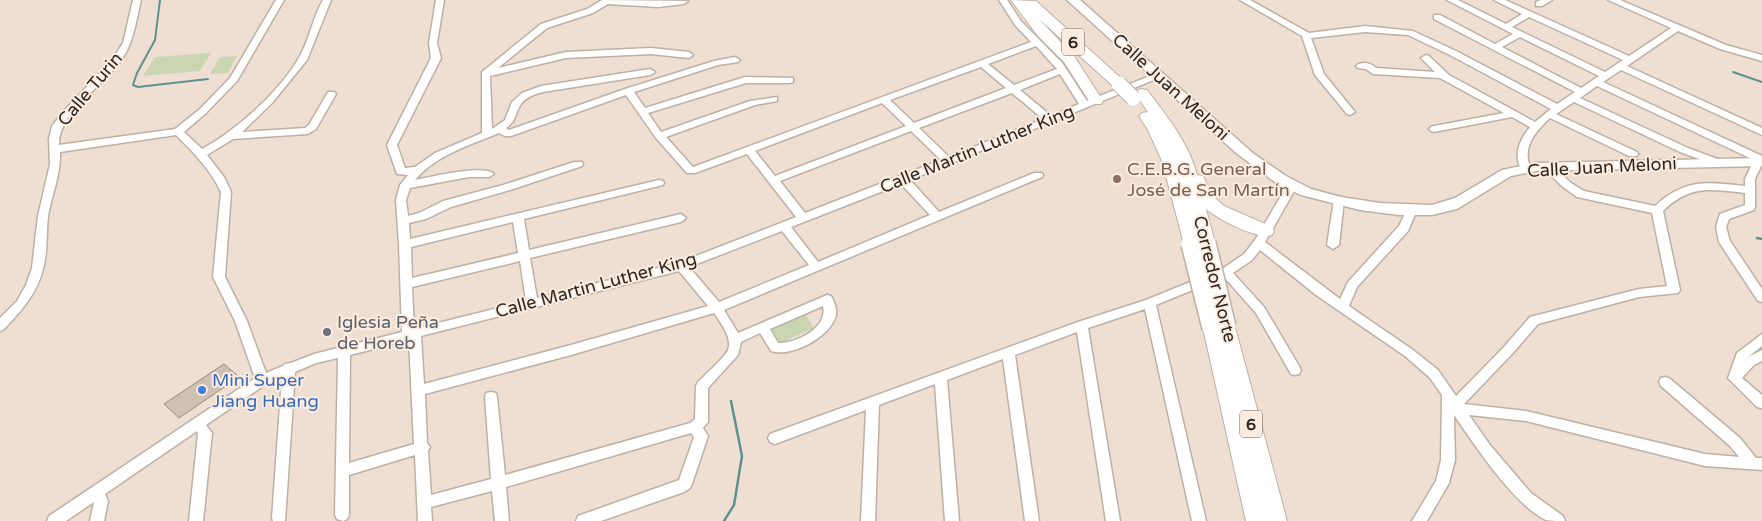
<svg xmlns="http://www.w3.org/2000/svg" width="1762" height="521" font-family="'Varela Round',sans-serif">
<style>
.green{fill:#cad6b2}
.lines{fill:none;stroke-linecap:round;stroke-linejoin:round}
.stream-far1{stroke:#5e9190;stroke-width:2}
.stream{stroke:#5e9190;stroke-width:2.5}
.building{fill:#cfc0b4;stroke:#9a8b80}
.minor-casing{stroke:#bfb0a4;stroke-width:3}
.major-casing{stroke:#bfb0a4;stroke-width:3}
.highway-casing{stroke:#bfb0a4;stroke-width:2}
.minor{fill:#fff;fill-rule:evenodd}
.major{fill:#fff;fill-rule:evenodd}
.highway{fill:#fff;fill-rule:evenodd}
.highway-bridge-far1-casing{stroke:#bfb0a4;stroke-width:17;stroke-linecap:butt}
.highway-bridge-casing{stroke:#bfb0a4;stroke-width:22;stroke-linecap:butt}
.highway-bridge-far1{stroke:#fff;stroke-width:15}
.highway-bridge{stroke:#fff;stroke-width:19}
.education-dot{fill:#8d6e63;stroke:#fcecdf;stroke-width:2}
.worship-dot{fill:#6b7280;stroke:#fcecdf;stroke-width:2}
.shop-dot{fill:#3f7fe0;stroke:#fcecdf;stroke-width:2}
.labels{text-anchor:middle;stroke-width:4;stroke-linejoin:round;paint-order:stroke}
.shield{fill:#fcecdf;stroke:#6b625b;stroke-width:1}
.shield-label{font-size:16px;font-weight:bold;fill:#2d2723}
.street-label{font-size:18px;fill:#2d2723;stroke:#fcecdf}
.education-label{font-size:18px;fill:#785e54;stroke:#fcecdf;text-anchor:start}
.worship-label{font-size:18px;fill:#5b616d;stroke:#fcecdf;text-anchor:start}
.shop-label{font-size:18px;fill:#366cbe;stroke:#fcecdf;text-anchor:start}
</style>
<rect width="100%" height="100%" fill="#eedfd2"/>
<g class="green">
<polygon points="211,53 200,71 143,76 155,57"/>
<polygon points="237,56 228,73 210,74 220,57"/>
<polygon points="805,314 814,328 780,343 771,328"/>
</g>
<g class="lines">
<g class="stream-far1">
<polyline points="160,0 155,40 137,73 133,85 138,87 208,79"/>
<polyline points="1733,72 1762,82"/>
</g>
<g class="stream">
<polyline points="1757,238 1762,239"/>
<polyline points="724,521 734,505 742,456 731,401"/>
</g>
</g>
<polygon class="building" points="224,364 239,377 179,418 164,404"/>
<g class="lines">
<g class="minor-casing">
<g id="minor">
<path d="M133,0H141C136,21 134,41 122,59C105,86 58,111 59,145L175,129L200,109L230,78L276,0H284L237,81L206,113L184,132L202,149C237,130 282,90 301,54C310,37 313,17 323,0H331L307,60L272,103L242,132L305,128L309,125L328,92H334L336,94L316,129L308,134L233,139L207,155L224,177L231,192L225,277L247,321L266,373L283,366L285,364L291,363L314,354L402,332L399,244L396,200L400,185L408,175L397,174L387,145L431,58L429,43L436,0H444L437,43L441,58L397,145L405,168L415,167L435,153L482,133V72L541,24L587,9L602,0L688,1L684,4L658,7L608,4L593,13L547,28L498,68L566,52L651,48L689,52L693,55L689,58L651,54L566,58L490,76L492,129L505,120L512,102L522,93L541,86L650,69L655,72L650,75L543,92C535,94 526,97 521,104C515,113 516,122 506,128L509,130L625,89L714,61L735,57L740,60L738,62L718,65L634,92L645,108L745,77L793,78V82L790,83H746L648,113L661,132L750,101L777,97V101L755,105L666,137L693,167L1031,42L1015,25L999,0H1007L1021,21L1063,64L1087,101L1155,74L1158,73L1163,76L910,180L939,212L1034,173H1042L1043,175L1042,177L724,310L738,333L827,295L831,296C834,301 837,309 836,315C831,337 791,358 771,351L760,333L741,342L738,355L708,388V422L703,428L708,436L692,484L690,488L684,492L601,521H576L578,516L679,480L694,437L691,433L506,487L509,521H495L492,491L431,507L432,521H418L415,455L349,475V515L347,519L343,521L337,519L335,515L338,358L316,363L295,372L285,521H273L272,518L282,377L266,384L206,425L212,433L203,521H189L198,434L197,431L105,494L108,501L104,521H90L94,502L66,521H47L49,516L255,378L235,321L213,277L221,192C210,169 194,153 176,135L60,152C61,174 52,194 48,216C46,233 48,252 43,269C37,294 21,311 4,329L0,331V318L17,301L26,285L32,268L38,216L50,164L49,139L52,126L62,113L113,59L123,43ZM1036,46L1057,69L1014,85L988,64ZM981,67L1006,88L914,123L890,100ZM1060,74L1079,104L1051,116L1020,90ZM1012,93L1043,119L949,157L919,128ZM626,95L656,138L687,173H695L747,154L796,217L678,263L537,298L530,258L681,222L686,218L681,214L529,250L524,219L663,185L664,183L663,181L659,180L410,239L409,223L426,219L451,207L510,190L582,166L583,164L582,162H574L503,185L443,201L419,213L408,216L406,200L410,188L469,177H489L494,174C484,164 431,177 415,180C436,155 470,145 499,133L505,136H511ZM882,103L906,126L775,176L755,151ZM911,131L941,160L805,213L780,181ZM901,184L930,215L818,262L791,227ZM513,222L518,253L412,278L411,247ZM782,231L809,265L719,302L689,267ZM520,261L526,301L414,329L412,287ZM679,271L708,306L571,345L424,384L421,336ZM823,306C828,328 797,343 778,343L770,329ZM714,313C720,322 733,338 728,350C725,357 704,376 698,382L696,386L695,419L690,423L505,475L497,397L496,393L491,392L486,393L485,397L491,479L431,495L428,451L430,447L427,443L425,394L571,355ZM409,340L414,444L349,463L350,355Z"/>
<path d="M1240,0H1250L1309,33L1365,26L1413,31L1456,51L1557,104L1575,92L1434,19V15H1440L1495,44L1513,34L1447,0H1458L1506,24L1522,14L1494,0H1505L1629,56L1671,28L1608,0H1620L1726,45L1762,55V61L1720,49L1678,31L1627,66L1762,128V135L1621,70L1603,82L1762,156V164L1755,179V207L1754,210L1729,219L1726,227L1730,241L1762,289V302L1758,301L1719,242L1716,227L1720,214L1745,205V193C1709,189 1690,185 1663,211L1680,290L1678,293L1639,297L1538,324L1512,354L1464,404L1526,411L1705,454L1739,457L1730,446L1661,386L1659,382L1661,378L1665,377L1669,378L1740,438L1756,458H1762V470L1705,466L1526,421L1469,415L1490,445L1531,493L1563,516L1565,521C1559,521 1551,521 1546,520C1514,505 1474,444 1454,415L1455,460L1449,483L1427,521H1412L1436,481L1441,460L1442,395L1430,378L1405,356L1316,295L1260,250L1252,260L1233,273L1264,307L1299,366L1301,370L1299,374L1295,375L1291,374L1256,313L1224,277L1156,305L1206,521H1192L1145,309L1088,328L1120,521H1106L1077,332L1015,355L1039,521H1025L1003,359L947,380L959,521H945L935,384L879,405L875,521H861L866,410L775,444L770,442L768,438L770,434L1078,322L1146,300L1222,269L1244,254L1255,240L1288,184L1292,183L1297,186L1265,242L1340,299L1348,282L1399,226L1408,207H1416L1417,210L1408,231L1357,287L1349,306L1413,350L1438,370L1456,396L1503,348L1530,317L1639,289L1667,286L1652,213L1577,197L1563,187L1543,168L1542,166L1543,164H1551L1571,183L1584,191L1655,206C1685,178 1707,182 1745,186V179L1754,160L1597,86L1580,98L1688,148L1720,160L1721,162L1716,165L1680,152L1574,102L1556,114L1637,152L1638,154L1637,156H1629L1550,118C1535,132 1521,148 1531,169L1530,171H1522C1513,155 1519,141 1530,127L1512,117L1434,132L1431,131L1429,129L1431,127L1434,126L1504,113L1440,78L1373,74L1366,69L1358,68L1356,66C1362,61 1371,63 1376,68L1435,72L1421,58L1426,55L1429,56L1449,75L1535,122L1551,109L1450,55L1408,35L1365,32L1311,38L1324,74L1355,112L1350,115L1347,114L1315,75L1302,36ZM1529,17L1623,60L1605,72L1512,27ZM1520,37L1599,76L1581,88L1502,47Z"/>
<polygon points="1541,0 1552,0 1542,6 1536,6 1536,2"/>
<polygon points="1339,196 1344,200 1339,245 1333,249 1327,245 1334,200"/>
<polygon points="1762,334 1762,346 1748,357 1762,350 1762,361 1754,365 1742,378 1762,395 1762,408 1757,407 1728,378 1737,353"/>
</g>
</g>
<g class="major-casing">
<polygon id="major" points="1067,0 1080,0 1254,154 1286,176 1311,189 1341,197 1380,203 1432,205 1455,198 1502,170 1536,163 1762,158 1762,166 1536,171 1511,176 1457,209 1432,215 1399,215 1360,210 1301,195 1276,183 1235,152"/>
</g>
<g class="highway-casing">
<g id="highway">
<polygon points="1011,0 1036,1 1124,81 1126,84 1124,87 1114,87 1038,18 1074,56 1103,101 1101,104 1091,104 1064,62 1038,36"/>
<path d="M1142,89L1147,90C1166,115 1189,143 1197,175L1203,176L1212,195L1224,206L1272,227L1274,231L1272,235C1257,240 1218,219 1206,209L1215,243L1212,247L1206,249L1199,245L1197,248L1191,250L1185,248L1162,161L1148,130L1139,116L1142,113L1148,112L1135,93L1137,90Z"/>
<polygon points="1226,320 1233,322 1235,327 1287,521 1246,521 1203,328 1205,323 1212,321 1219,323"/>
</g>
</g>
<use href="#minor" class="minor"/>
<use href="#major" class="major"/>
<use href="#highway" class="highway"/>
<g class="highway-bridge-far1-casing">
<polyline id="highway-bridge-far1" points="1119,84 1133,98"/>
</g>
<g class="highway-bridge-casing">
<g id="highway-bridge">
<polyline points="1206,243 1226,327"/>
<polyline points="1191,244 1212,328"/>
</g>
</g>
<use href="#highway-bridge-far1" class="highway-bridge-far1"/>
<use href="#highway-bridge" class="highway-bridge"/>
</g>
<circle class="education-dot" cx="1117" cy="179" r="5"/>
<circle class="worship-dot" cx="327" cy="332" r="5"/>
<circle class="shop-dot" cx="202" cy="390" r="5"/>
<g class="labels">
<g class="shield">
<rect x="1062" y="28.5" width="22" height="27" rx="4"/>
<rect x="1240" y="410.5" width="22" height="27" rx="4"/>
</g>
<g class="shield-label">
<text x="1073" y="48">6</text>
<text x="1251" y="430">6</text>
</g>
<g class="street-label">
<text transform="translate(1171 87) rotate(42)" y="6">Calle Juan Meloni</text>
<text transform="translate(90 89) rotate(-50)" y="6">Calle Turin</text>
<text transform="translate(977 149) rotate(-22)" y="6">Calle Martin Luther King</text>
<text transform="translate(1602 167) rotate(-3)" y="6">Calle Juan Meloni</text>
<text transform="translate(1215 279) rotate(76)" y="6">Corredor Norte</text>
<text transform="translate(596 285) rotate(-15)" y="6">Calle Martin Luther King</text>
</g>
<g class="education-label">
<text x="1127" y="175">C.E.B.G. General<tspan x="1127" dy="21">José de San Martín</tspan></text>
</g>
<g class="worship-label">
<text x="337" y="328">Iglesia Peña<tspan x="337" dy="21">de Horeb</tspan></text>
</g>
<g class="shop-label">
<text x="212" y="386">Mini Super<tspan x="212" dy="21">Jiang Huang</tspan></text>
</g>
</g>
</svg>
